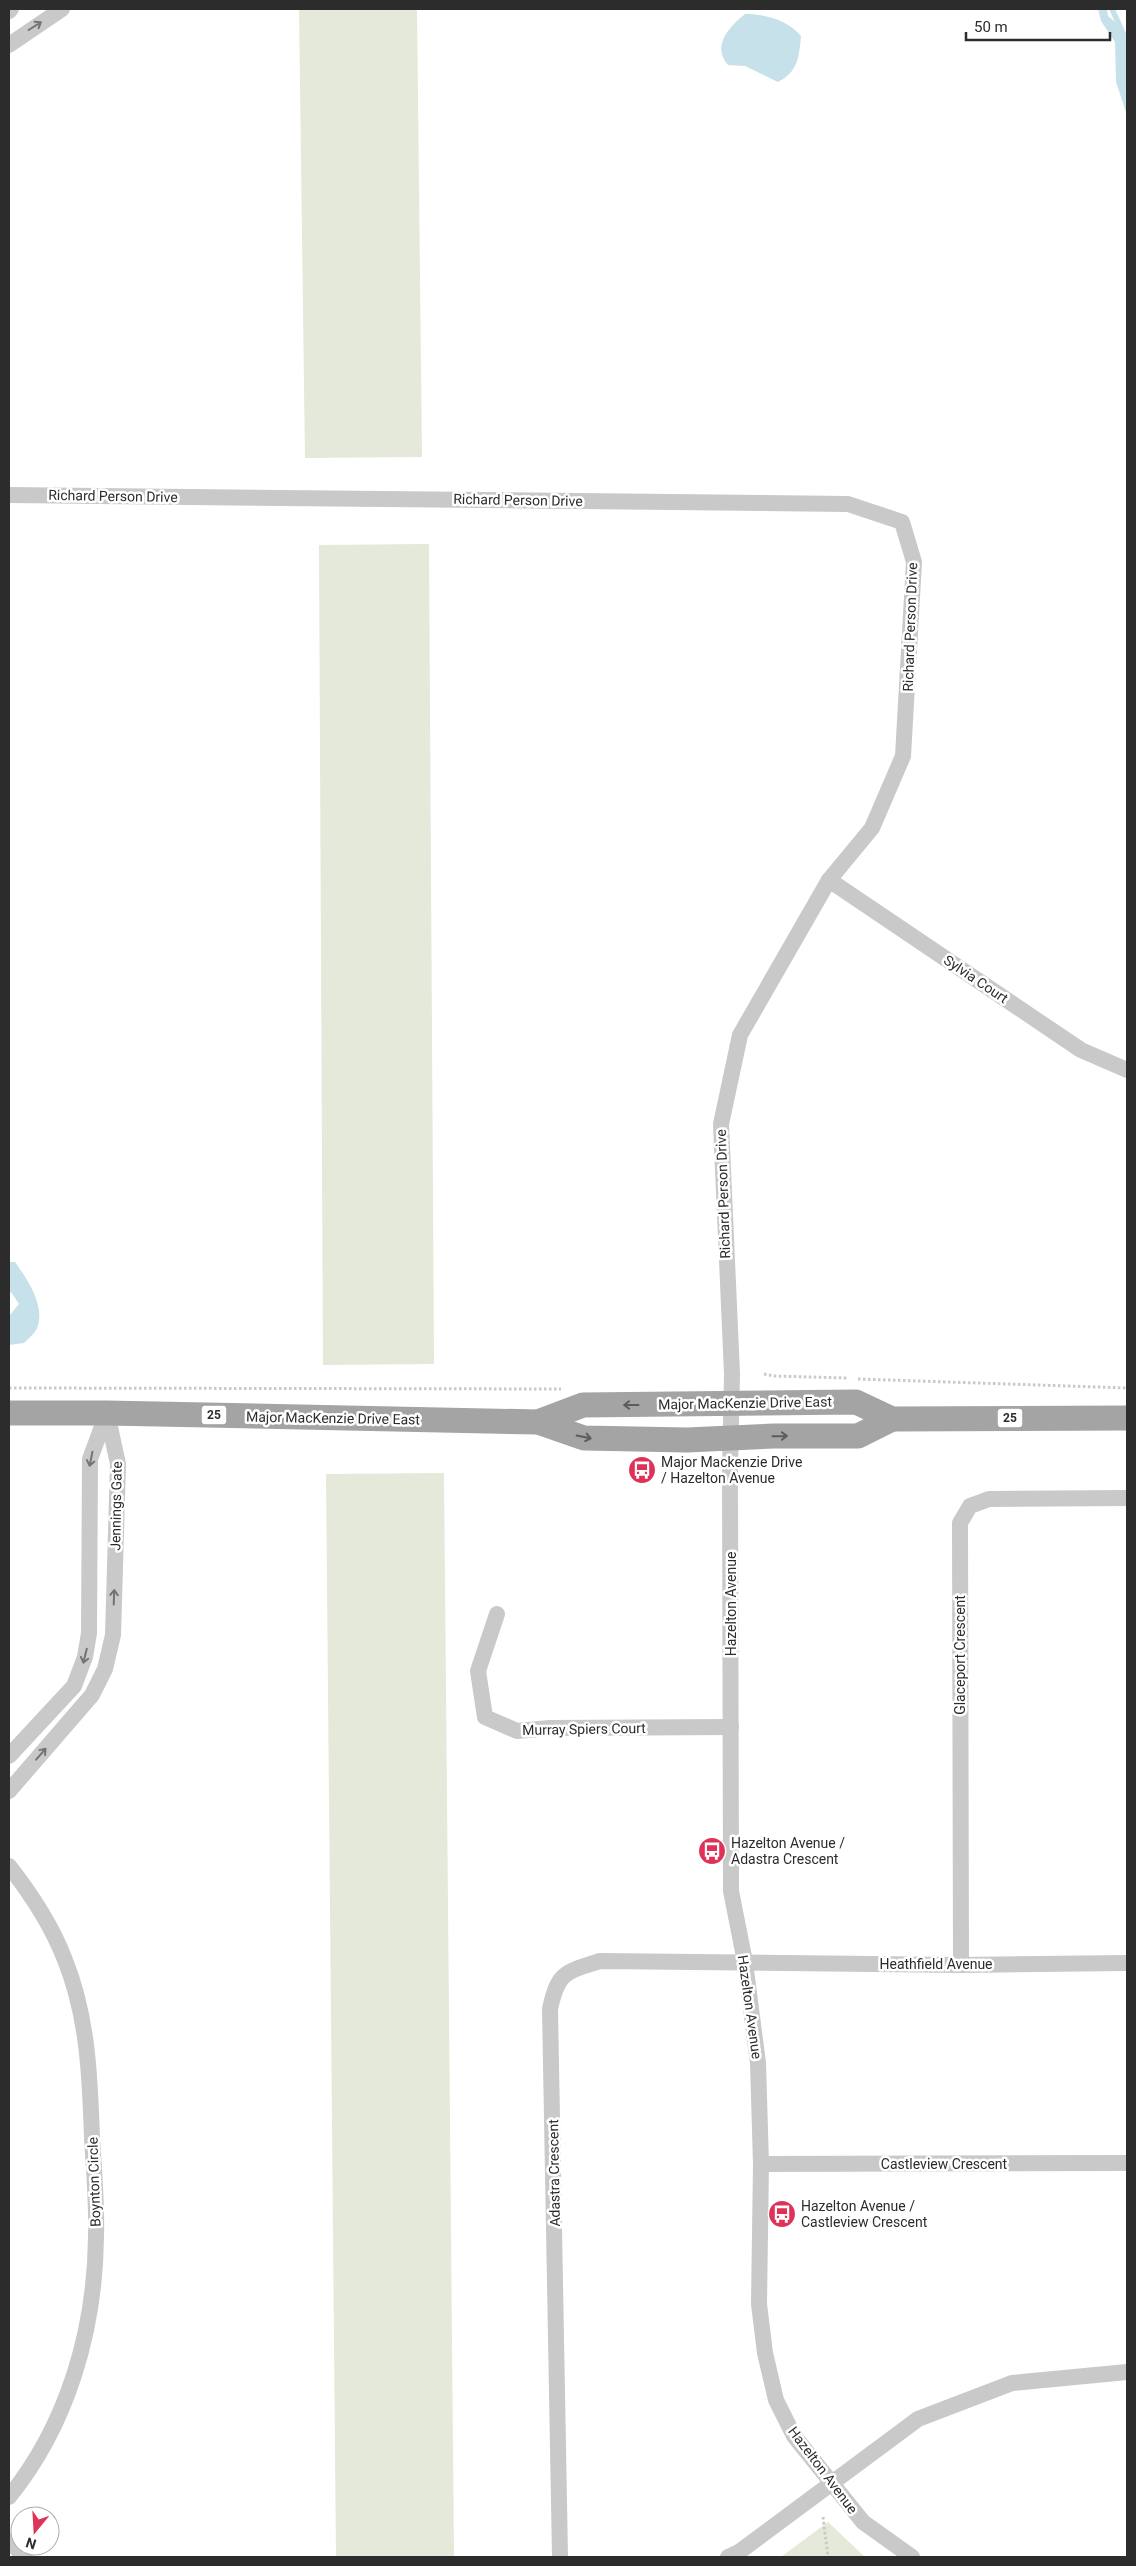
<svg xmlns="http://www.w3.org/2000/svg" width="1136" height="2566" font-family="Roboto,sans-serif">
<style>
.green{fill:#e4e9d9}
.water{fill:#c6e1e9}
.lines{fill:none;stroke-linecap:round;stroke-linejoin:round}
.stream{stroke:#c6e1e9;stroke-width:5.5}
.path{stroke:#c9c9c9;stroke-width:3;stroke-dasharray:2.5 2.5;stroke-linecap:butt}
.minor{stroke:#c9c9c9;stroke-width:16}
.primary{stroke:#a4a4a4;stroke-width:25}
.oneway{stroke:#737373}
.oneway2{stroke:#5c5c5c}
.labels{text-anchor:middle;stroke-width:5;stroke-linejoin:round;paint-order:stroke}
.shield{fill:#fff;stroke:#6b6b6b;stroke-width:1}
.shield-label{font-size:12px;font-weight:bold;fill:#2c2c2c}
.street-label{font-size:14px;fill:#2c2c2c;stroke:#fff}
.poi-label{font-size:14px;fill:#2c2c2c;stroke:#fff;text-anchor:start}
</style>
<rect width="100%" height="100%" fill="#fff"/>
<g class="green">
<polygon points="299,9 417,9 422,457 305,458"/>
<polygon points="429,544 434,1364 323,1365 319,545"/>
<polygon points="444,1473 454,2557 336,2557 326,1474"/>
<polygon points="828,2522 865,2557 781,2557"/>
</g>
<g class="water">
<polygon points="1098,9 1107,9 1108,16 1115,22 1127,43 1127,115 1116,82 1115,42 1101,21"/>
<path d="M745,14C766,14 788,20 801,36C799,57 798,72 778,82L745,66L728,65C711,46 730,26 745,14Z"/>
<path d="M9,1262H15C27,1279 46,1306 37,1328C35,1333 28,1339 24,1343L9,1345V1316L19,1304L11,1292L9,1293Z"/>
</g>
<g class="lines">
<polyline class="stream" points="1112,9 1127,42"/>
<g class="path">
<polyline points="764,1374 774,1376 847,1378"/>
<polyline points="858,1379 1127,1388"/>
<polyline points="9,1388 561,1389"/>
<polyline points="823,2517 828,2557"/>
</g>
<g class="minor">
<polyline points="9,11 11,9"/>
<polyline points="9,45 62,9"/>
<polyline points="9,495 848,504 902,522 914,562 903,756 872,828 829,880 740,1035 721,1124 732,1374 730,1471 731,1891 745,1962 758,2063 761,2164 759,2304 765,2353 776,2400 794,2436 863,2522 912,2557"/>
<polyline points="829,880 1081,1050 1127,1070"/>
<polyline points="497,1614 478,1671 485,1717 517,1731 550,1728 731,1727"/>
<polyline points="9,1756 74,1686 85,1657 89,1633 90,1459 107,1413"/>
<polyline points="9,1791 92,1695 105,1669 113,1635 118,1464 107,1413"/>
<path d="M9,1866C31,1894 52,1926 65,1960C88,2017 90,2078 92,2138C94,2171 97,2204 96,2237C95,2330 68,2424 9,2497"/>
<polyline points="961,1965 960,1523 970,1506 989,1499 1127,1498"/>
<polyline points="761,2164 1127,2163"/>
<polyline points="9,2541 25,2557"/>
<path d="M560,2557L550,2009C558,1972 565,1972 600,1961L961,1965L1127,1963"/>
<polyline points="728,2557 739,2552 918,2419 1012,2383 1127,2372"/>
</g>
<g class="primary">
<polyline points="9,1413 107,1413 538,1422 584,1438 687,1440 774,1436 858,1436 892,1419"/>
<polyline points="538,1422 583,1405 856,1402 892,1419 1127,1418"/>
</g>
</g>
<defs><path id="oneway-shaft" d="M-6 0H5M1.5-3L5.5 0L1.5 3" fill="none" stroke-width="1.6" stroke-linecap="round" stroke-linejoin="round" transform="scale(1.25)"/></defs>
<g class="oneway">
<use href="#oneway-shaft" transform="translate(35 26) rotate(-32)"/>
<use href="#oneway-shaft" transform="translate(91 1459) rotate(101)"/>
<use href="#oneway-shaft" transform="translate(114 1597) rotate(-88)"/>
<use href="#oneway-shaft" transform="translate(85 1656) rotate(104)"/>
<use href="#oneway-shaft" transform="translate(41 1754) rotate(-49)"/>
</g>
<g class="oneway2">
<use href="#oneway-shaft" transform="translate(631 1405) rotate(180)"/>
<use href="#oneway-shaft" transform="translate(780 1436) rotate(-1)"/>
<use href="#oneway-shaft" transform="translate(584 1437) rotate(11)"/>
</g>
<defs>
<g id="bus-disc" transform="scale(1.4375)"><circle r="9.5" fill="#df3259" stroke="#fff"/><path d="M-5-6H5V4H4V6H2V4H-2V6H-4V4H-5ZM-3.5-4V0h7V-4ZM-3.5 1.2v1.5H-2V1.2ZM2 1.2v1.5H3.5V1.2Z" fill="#fff"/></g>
</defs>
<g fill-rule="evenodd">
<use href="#bus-disc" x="642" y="1470"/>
<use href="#bus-disc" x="712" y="1851"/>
<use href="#bus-disc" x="782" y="2214"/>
</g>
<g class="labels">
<g class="shield">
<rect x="201.5" y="1405.5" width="25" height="19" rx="4"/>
<rect x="997.5" y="1408.5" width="25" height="19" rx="4"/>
</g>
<g class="shield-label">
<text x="214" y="1419">25</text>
<text x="1010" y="1422">25</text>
</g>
<g class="street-label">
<text transform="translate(113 496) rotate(1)" y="5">Richard Person Drive</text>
<text transform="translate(518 500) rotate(1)" y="5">Richard Person Drive</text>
<text transform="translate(910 627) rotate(-88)" y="5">Richard Person Drive</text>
<text transform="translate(976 979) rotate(34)" y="5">Sylvia Court</text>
<text transform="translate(723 1194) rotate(-92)" y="5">Richard Person Drive</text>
<text transform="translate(745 1403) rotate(-1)" y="5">Major MacKenzie Drive East</text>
<text transform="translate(333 1418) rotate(1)" y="5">Major MacKenzie Drive East</text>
<text transform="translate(116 1506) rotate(-89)" y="5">Jennings Gate</text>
<text transform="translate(731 1604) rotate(-90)" y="5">Hazelton Avenue</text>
<text transform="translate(960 1655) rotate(-90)" y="5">Glaceport Crescent</text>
<text transform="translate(584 1729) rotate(-1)" y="5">Murray Spiers Court</text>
<text x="936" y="1969">Heathfield Avenue</text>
<text transform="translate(750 2007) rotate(82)" y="5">Hazelton Avenue</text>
<text x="944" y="2169">Castleview Crescent</text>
<text transform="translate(554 2173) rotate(-91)" y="5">Adastra Crescent</text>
<text transform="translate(94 2182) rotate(-92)" y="5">Boynton Circle</text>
<text transform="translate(823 2470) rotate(53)" y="5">Hazelton Avenue</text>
</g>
<g class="poi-label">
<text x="661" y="1467">Major Mackenzie Drive<tspan x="661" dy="16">/ Hazelton Avenue</tspan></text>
<text x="731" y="1848">Hazelton Avenue /<tspan x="731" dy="16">Adastra Crescent</tspan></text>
<text x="801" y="2211">Hazelton Avenue /<tspan x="801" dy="16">Castleview Crescent</tspan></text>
</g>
</g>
<rect width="1136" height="2566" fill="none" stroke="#2c2c2c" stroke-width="20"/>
<g transform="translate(35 2531) rotate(198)"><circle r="24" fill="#ffffff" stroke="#ababab"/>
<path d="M0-4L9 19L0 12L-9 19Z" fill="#df3259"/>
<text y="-8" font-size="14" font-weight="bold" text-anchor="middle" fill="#2c2c2c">N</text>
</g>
<path d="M966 32v8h144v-8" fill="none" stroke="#2c2c2c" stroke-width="2.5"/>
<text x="974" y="32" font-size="15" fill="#2c2c2c" stroke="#ffffff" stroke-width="4" paint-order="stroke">50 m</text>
</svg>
